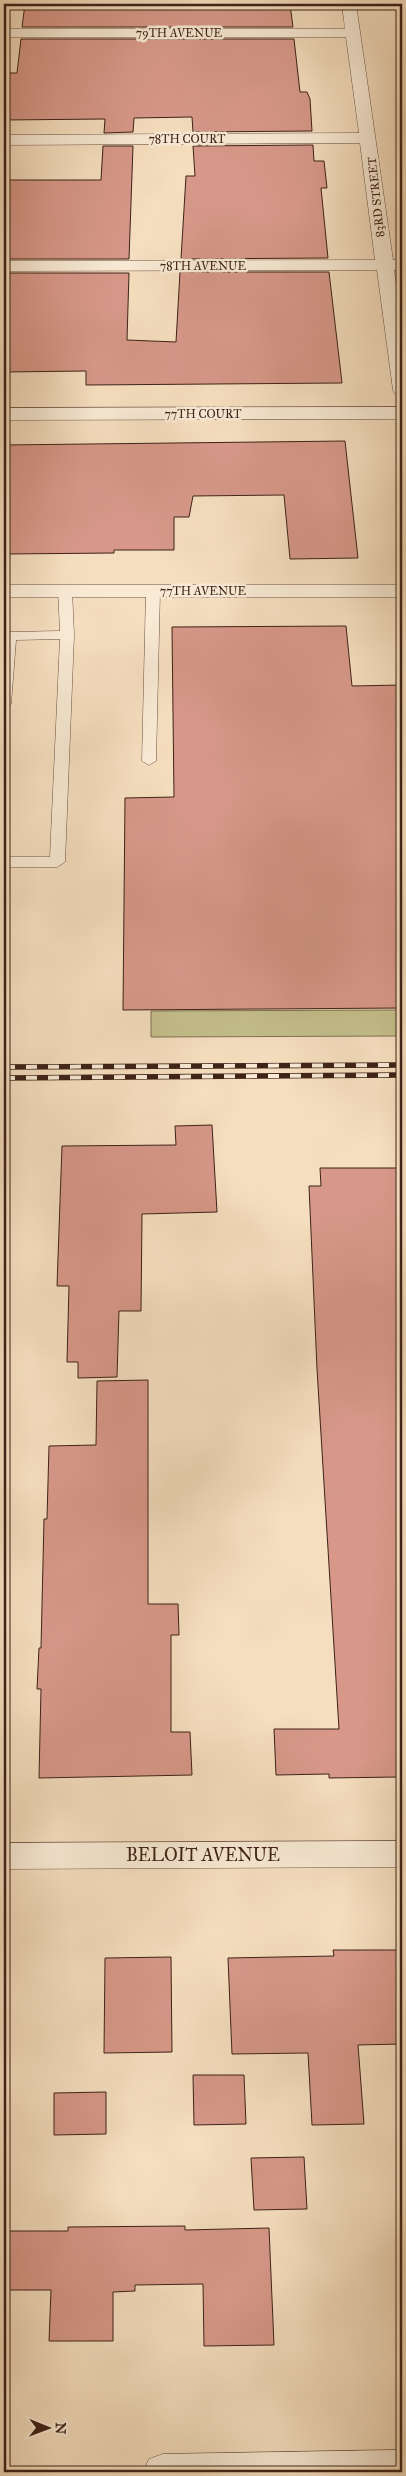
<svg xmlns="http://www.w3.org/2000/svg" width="406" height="2476" font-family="'IM FELL Great Primer',serif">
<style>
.green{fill:#c4bf8c;stroke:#807052}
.building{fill:#d79889;stroke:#3d2217}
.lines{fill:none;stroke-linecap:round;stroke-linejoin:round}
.service-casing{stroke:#6b5141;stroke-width:1}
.minor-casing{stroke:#6b5141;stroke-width:1}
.service{fill:#f8ead5;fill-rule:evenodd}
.minor{fill:#f8ead5;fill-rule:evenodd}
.rail-casing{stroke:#3d2217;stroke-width:5.5}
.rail{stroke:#f8ead5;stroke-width:4;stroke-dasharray:11;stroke-linecap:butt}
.labels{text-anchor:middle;stroke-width:5;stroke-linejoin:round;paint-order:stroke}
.far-street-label{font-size:12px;fill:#3d2217;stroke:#f8ead5}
.near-street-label{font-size:18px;fill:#3d2217;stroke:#f8ead5}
</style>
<rect width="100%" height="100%" fill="#f5debf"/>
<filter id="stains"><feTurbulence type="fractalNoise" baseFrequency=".004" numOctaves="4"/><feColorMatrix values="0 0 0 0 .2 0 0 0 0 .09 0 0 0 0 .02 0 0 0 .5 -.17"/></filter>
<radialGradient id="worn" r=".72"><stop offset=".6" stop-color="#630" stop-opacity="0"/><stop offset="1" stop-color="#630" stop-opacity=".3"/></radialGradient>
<polygon class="green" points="402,1010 402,1036 151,1037 151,1011"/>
<g class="building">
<polygon points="25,4 290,4 293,27 22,27"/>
<polygon points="21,39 294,39 300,92 307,92 310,99 312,131 193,132 192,117 134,118 133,132 104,133 105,119 4,120 4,73 17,73"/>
<polygon points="313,145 314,161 324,161 327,188 321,188 328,258 181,259 186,176 195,176 193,146"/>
<polygon points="103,146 133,146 129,259 4,259 4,180 101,180"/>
<polygon points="180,272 329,272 342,383 86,385 86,371 4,372 4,273 129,273 127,340 176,342"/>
<polygon points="345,441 358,558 290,559 284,495 193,496 189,517 174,517 174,550 114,550 114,553 4,554 4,445"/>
<polygon points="346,626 352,686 402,685 402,1008 123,1010 125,798 174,797 172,627"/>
<polygon points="212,1125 217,1212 142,1214 141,1311 119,1311 117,1377 78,1378 78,1362 67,1362 69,1286 57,1286 62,1146 176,1145 175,1126"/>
<polygon points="320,1168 400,1168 402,1188 402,1774 399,1774 399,1777 329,1778 329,1774 276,1775 274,1729 339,1729 317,1369 309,1186 321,1186"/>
<polygon points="148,1380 148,1604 178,1604 179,1635 171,1635 171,1732 190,1732 192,1775 39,1778 41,1689 37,1689 39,1648 41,1648 44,1519 47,1519 49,1446 96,1445 97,1381"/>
<polygon points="333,1950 399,1950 402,1986 402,2044 358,2045 364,2124 312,2125 308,2053 232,2054 228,1958 334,1956"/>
<polygon points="171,1957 172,2052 104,2053 105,1958"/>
<polygon points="193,2075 244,2075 246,2124 194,2125"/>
<polygon points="106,2092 106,2134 54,2135 54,2093"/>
<polygon points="304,2157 307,2209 254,2210 251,2158"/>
<polygon points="185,2226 185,2230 269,2228 274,2345 204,2346 203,2284 135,2285 135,2291 113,2292 113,2341 49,2341 51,2290 4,2290 4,2231 68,2231 68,2227"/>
</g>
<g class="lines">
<g class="service-casing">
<g id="service">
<polygon points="65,586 72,590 74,635 65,862 57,867 4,867 4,857 50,857 60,639 16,640 11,704 4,708 4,635 10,632 60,631 58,590"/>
<polygon points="153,587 160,591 156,761 149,765 142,761 146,591"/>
</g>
</g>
<g class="minor-casing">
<g id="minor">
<polygon points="342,4 356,4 393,260 402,260 402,270 394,270 402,326 402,396 395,394 393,390 377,270 4,271 4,261 375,260 360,143 4,145 4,135 359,133 346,37 4,37 4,29 345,29"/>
<polygon points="402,407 402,419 4,420 4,408"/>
<rect x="4" y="585" width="398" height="12"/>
<polygon points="402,1841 402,1867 4,1869 4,1843"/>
<polygon points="402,2450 402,2472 143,2472 149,2459 163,2454"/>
</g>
</g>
<use href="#service" class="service"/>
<use href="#minor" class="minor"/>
<g class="rail-casing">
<g id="rail">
<polyline points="4,1067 402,1065"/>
<polyline points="4,1078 402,1075"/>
</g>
</g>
<use href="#rail" class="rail"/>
</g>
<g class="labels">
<g class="far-street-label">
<text x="179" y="37">79TH AVENUE</text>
<text x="187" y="143">78TH COURT</text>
<text transform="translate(376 197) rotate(-96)" y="4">83RD STREET</text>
<text x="203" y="270">78TH AVENUE</text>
<text x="203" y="418">77TH COURT</text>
<text x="203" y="595">77TH AVENUE</text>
</g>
<g class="near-street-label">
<text x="203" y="1861">BELOIT AVENUE</text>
</g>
</g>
<rect width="406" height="2476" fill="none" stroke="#f5debf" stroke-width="20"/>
<rect x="5" y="5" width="396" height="2466" fill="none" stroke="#3d2217" stroke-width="2.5"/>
<rect x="10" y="10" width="386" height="2456" fill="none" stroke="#3d2217"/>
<g transform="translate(48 2428) rotate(91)" stroke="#f8ead5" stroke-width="4" paint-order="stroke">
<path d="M0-4L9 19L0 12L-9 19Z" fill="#3d2217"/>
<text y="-8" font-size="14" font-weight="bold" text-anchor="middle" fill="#3d2217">N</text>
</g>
<rect width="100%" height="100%" filter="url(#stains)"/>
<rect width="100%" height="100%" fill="url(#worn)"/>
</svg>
